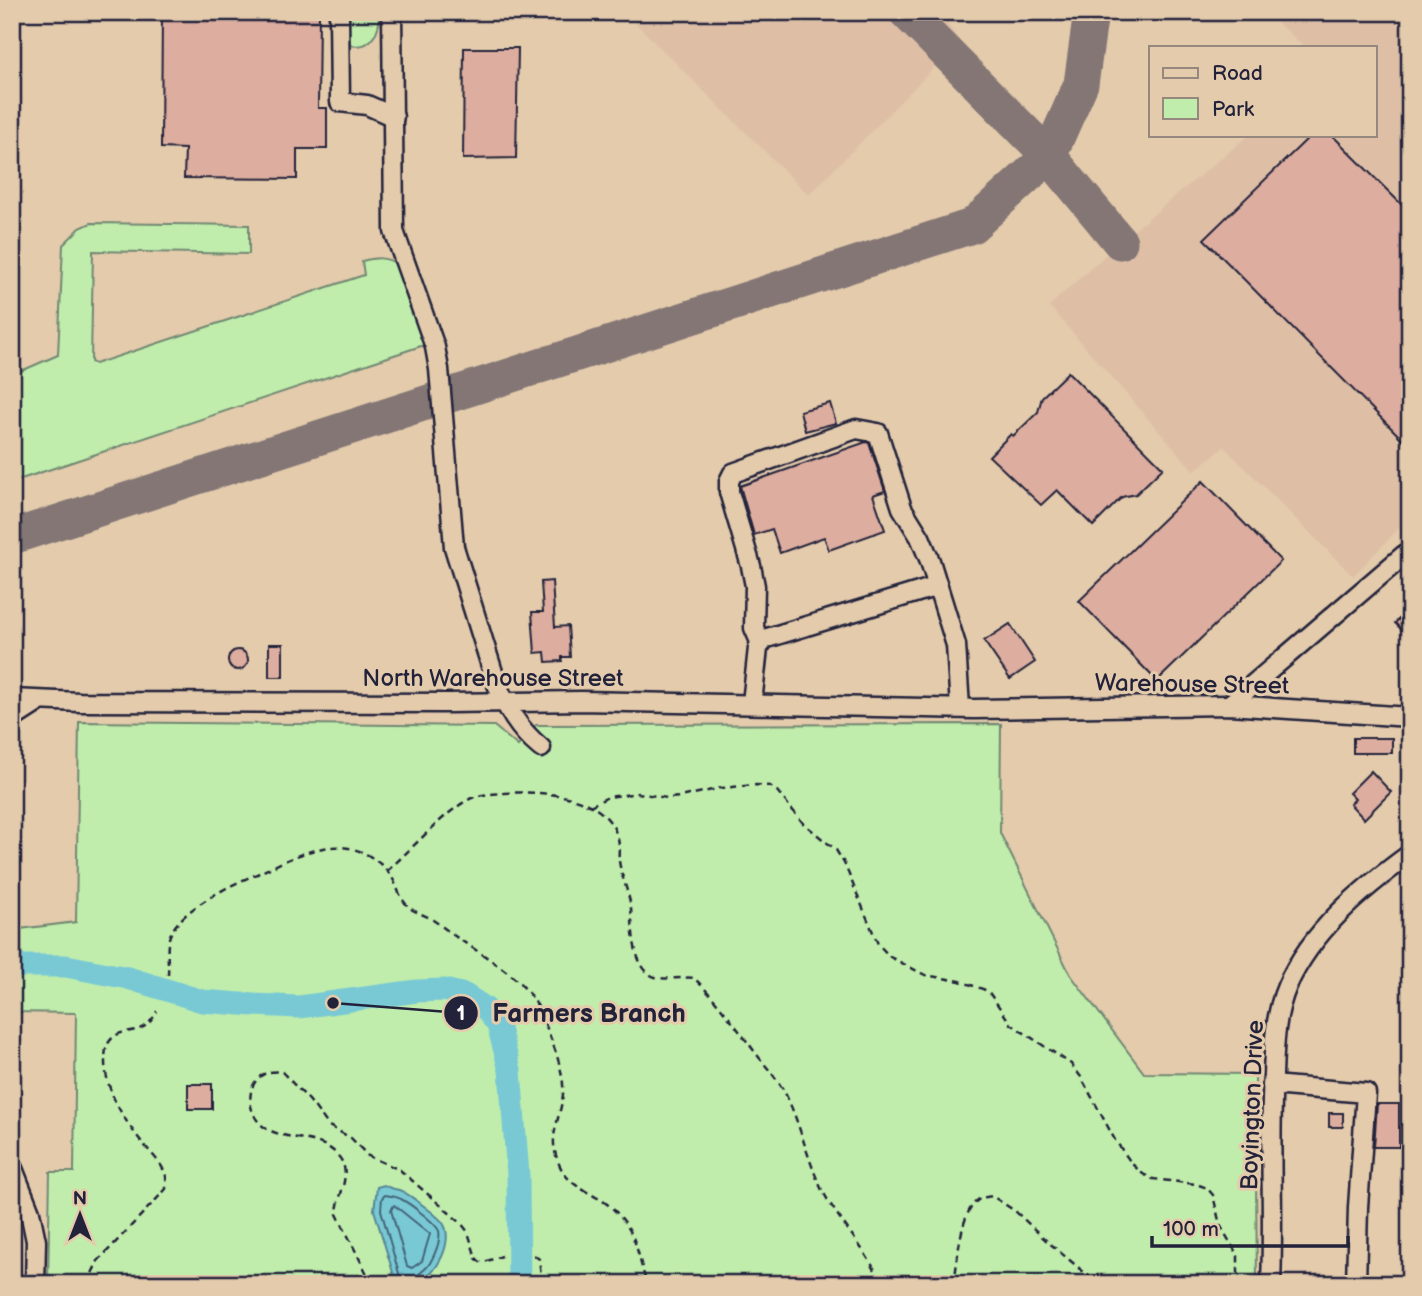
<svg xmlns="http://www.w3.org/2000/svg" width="1422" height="1296" font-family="'Balsamiq Sans',sans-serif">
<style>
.built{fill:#debfa6}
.green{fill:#c0edab;stroke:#718873;stroke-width:2}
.water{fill:#79c9d5;stroke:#568697;stroke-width:2}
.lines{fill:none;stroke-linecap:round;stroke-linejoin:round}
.shore{stroke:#456579;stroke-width:2}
.river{stroke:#79c9d5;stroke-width:23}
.taxiway{stroke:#837674;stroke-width:35}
.building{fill:#ddad9f;stroke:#22223b;stroke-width:2}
.minor-casing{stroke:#22223b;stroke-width:23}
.path{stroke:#22223b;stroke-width:2.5;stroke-dasharray:7 5;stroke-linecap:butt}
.minor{stroke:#e4cbac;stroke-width:18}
.labels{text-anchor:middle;stroke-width:6;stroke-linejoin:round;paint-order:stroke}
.street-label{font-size:24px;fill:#22223b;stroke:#e4cbac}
.leader{fill:none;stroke:#22223b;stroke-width:2.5}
.callout-dot{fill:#22223b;stroke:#e4cbac;stroke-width:2.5}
.mark-label{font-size:21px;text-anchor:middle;font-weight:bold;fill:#fff}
.callout-label{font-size:26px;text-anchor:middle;font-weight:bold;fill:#22223b;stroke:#e4cbac;stroke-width:6;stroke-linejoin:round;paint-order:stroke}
</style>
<rect width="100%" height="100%" fill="#e4cbac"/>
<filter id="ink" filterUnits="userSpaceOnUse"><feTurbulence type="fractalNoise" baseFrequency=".0143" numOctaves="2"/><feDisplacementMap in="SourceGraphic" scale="14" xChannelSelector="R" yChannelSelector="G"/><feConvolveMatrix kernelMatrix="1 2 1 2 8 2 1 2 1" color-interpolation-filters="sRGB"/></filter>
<g filter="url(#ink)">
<g class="built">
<polygon points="624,12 938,12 960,41 809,195"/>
<polygon points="1265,12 1410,12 1410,517 1353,576 1224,447 1194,471 1049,306 1120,242 1249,135 1375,135 1375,47 1305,47"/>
</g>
<g class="green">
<path d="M348,12H380C380,30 372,50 351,45L348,39Z"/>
<path d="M91,223L249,225V254L93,251L91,362L95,364L364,275L362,261C374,258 386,256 396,264L424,345L12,482V375L58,355L63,245L80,228Z"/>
<polygon points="79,722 494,726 518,746 536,725 1001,724 1000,833 1070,974 1144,1073 1255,1074 1257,1284 48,1284 50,1172 74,1172 76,1013 12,1012 12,930 76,922"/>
</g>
<path class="water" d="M384,1185C390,1189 393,1188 399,1190C408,1193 438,1216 443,1223C455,1241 436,1276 418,1283C412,1285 403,1284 397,1284L395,1279L374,1210L377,1187Z"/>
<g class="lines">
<g class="shore">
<polygon points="394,1205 430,1234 422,1261 412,1268 407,1266 391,1210"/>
<path d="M402,1284L381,1210L382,1198L385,1195C390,1196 396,1196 401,1199C409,1203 436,1223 439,1231C441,1241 435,1254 430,1263C425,1272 415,1273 414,1284"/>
</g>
<polyline class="river" points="12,966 66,966 128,978 202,1001 254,1005 299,1007 417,991 444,990 465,995 485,1008 498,1025 510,1070 518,1175 519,1284"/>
<g class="taxiway">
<polyline points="1091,12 1081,84 1049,156 1120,242"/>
<polyline points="12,537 972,226 1049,156 906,12"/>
</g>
</g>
<g class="building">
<polygon points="162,13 319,14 318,108 327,108 327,149 297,149 297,179 184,178 185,149 161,148"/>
<polygon points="464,48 518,48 516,158 463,159"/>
<polygon points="1311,135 1332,135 1410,213 1410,447 1204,239"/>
<polygon points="1068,372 1163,468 1136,494 1122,497 1093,526 1057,490 1041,505 989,456 1011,434 1013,436 1038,412 1042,397"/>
<polygon points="830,403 836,423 805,431 800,411"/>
<polygon points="866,442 869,443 885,491 873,495 885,530 829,550 824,537 780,553 772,529 754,535 740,486"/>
<polygon points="1203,481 1281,561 1157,681 1079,601"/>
<polygon points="552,581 555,627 568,626 570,657 562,657 562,661 546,662 545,652 535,653 532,612 543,612 541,582"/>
<polygon points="1410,608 1410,638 1395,623"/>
<polygon points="1010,624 1035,662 1010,679 984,641"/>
<rect x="269" y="644" width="14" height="33"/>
<circle cx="238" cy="660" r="10"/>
<rect x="1353" y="738" width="39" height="15"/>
<polygon points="1371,771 1391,792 1364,819 1350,804 1355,799 1349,793"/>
<rect x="188" y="1084" width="24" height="25"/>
<polygon points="1377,1104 1399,1104 1399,1147 1374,1147"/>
<rect x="1329" y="1113" width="14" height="14"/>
</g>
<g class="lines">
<g class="minor-casing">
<g id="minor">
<polyline points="339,12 340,102 367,105 394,117"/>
<path d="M392,12L394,231L435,347L439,369L454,547L496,682C507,709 518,729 541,748"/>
<polyline points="761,644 754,628 755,586 751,566 729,492 729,481 733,473 856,429 878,433 902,508 920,537 930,561 956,645 960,708"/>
<polyline points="12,699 80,702 449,703 581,701 974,709 1229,705 1410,717"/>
<polyline points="752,703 758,648 764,639 938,586"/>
<polyline points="1229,705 1410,550"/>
<polyline points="12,719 40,701"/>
<polyline points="1272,1085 1366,1093 1358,1207 1356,1284"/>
<polyline points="12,1166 30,1212 36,1241 35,1284"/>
<path d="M1271,1284C1274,1214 1269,1145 1273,1075C1274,1045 1275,1014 1287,986C1312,930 1362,889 1410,854"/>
</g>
</g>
<g class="path">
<polyline points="590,806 608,797 638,793 667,798 680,797 721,788 756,785 770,786 777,791 803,823 836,850 844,863 878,944 890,957 925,975 960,981 988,991 1011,1024 1071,1064 1081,1077 1115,1140 1132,1164 1143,1174 1153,1179 1196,1184 1207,1188 1213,1195 1220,1225 1238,1256 1238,1284"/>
<path d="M387,871C409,852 448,808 472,798C482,794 494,794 504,793C542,791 606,793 618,839C620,846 618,854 619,861C621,875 627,888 630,902C634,924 630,956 648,973C659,983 680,976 694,978C717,1000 736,1027 755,1052C766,1067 778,1079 786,1095C801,1126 807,1159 822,1190C840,1223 867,1250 882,1284"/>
<path d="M168,975C169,963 165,945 171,933C183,908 232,884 257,874C286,861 321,840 353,849C369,853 386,866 394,881C398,890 402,902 410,908C416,913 426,915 433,920C442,926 450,933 459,939C490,960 529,980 543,1018C551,1040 565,1070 563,1094C560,1123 546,1136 560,1166C571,1191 599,1193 616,1212C638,1234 637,1256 647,1284"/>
<polyline points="534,1255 539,1259 542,1284"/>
<path d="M87,1284L98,1261L166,1189C166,1184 167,1177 165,1173C161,1163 152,1154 145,1146C126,1123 107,1095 105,1064C105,1057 105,1048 109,1042C122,1023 143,1041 157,1011"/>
<path d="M372,1284L337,1214C337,1196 353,1174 339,1157C322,1134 285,1142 264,1127C241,1110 247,1066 282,1072L309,1100L329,1126L351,1138L368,1156L400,1170L461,1223L468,1232L476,1258L481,1263L502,1256"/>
<path d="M954,1284C958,1262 959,1209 981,1198C984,1197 988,1197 992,1196L1015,1211L1048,1242L1098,1284"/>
</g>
<use href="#minor" class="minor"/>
</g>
</g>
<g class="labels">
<g class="street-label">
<text x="493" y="686">North Warehouse Street</text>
<text transform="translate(1192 684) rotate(1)" y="8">Warehouse Street</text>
<text transform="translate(1252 1105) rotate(-88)" y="8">Boyington Drive</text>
</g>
</g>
<path class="leader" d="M333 1003L461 1013"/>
<g class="callout-dot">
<circle cx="333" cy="1003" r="7"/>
<circle cx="461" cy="1013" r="18"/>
</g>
<g class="mark-label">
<text x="461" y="1020">1</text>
</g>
<g class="callout-label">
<text x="589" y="1022">Farmers Branch</text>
</g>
<rect width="1422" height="1296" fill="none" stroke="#e4cbac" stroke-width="42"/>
<rect x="21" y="21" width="1380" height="1254" fill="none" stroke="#22223b" stroke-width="2.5" filter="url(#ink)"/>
<rect x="1149" y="46" width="228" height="91" fill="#e4cbac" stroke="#96877f" stroke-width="2"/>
<rect x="1163" y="68" width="35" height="10" fill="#e4cbac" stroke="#96877f" stroke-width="2"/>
<text x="1212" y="80" font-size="21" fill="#22223b">Road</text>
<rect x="1163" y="98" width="35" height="21" fill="#c0edab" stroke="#96877f" stroke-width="2"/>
<text x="1212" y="116" font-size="21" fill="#22223b">Park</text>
<g transform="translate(80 1215)" stroke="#e4cbac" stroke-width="5" paint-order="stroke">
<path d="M0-5L12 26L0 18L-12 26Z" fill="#22223b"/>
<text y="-10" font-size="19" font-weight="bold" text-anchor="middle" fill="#22223b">N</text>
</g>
<path d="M1152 1236v10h196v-10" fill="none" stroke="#22223b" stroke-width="3.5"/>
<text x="1163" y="1236" font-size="21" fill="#22223b" stroke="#e4cbac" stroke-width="5" paint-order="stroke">100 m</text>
</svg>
